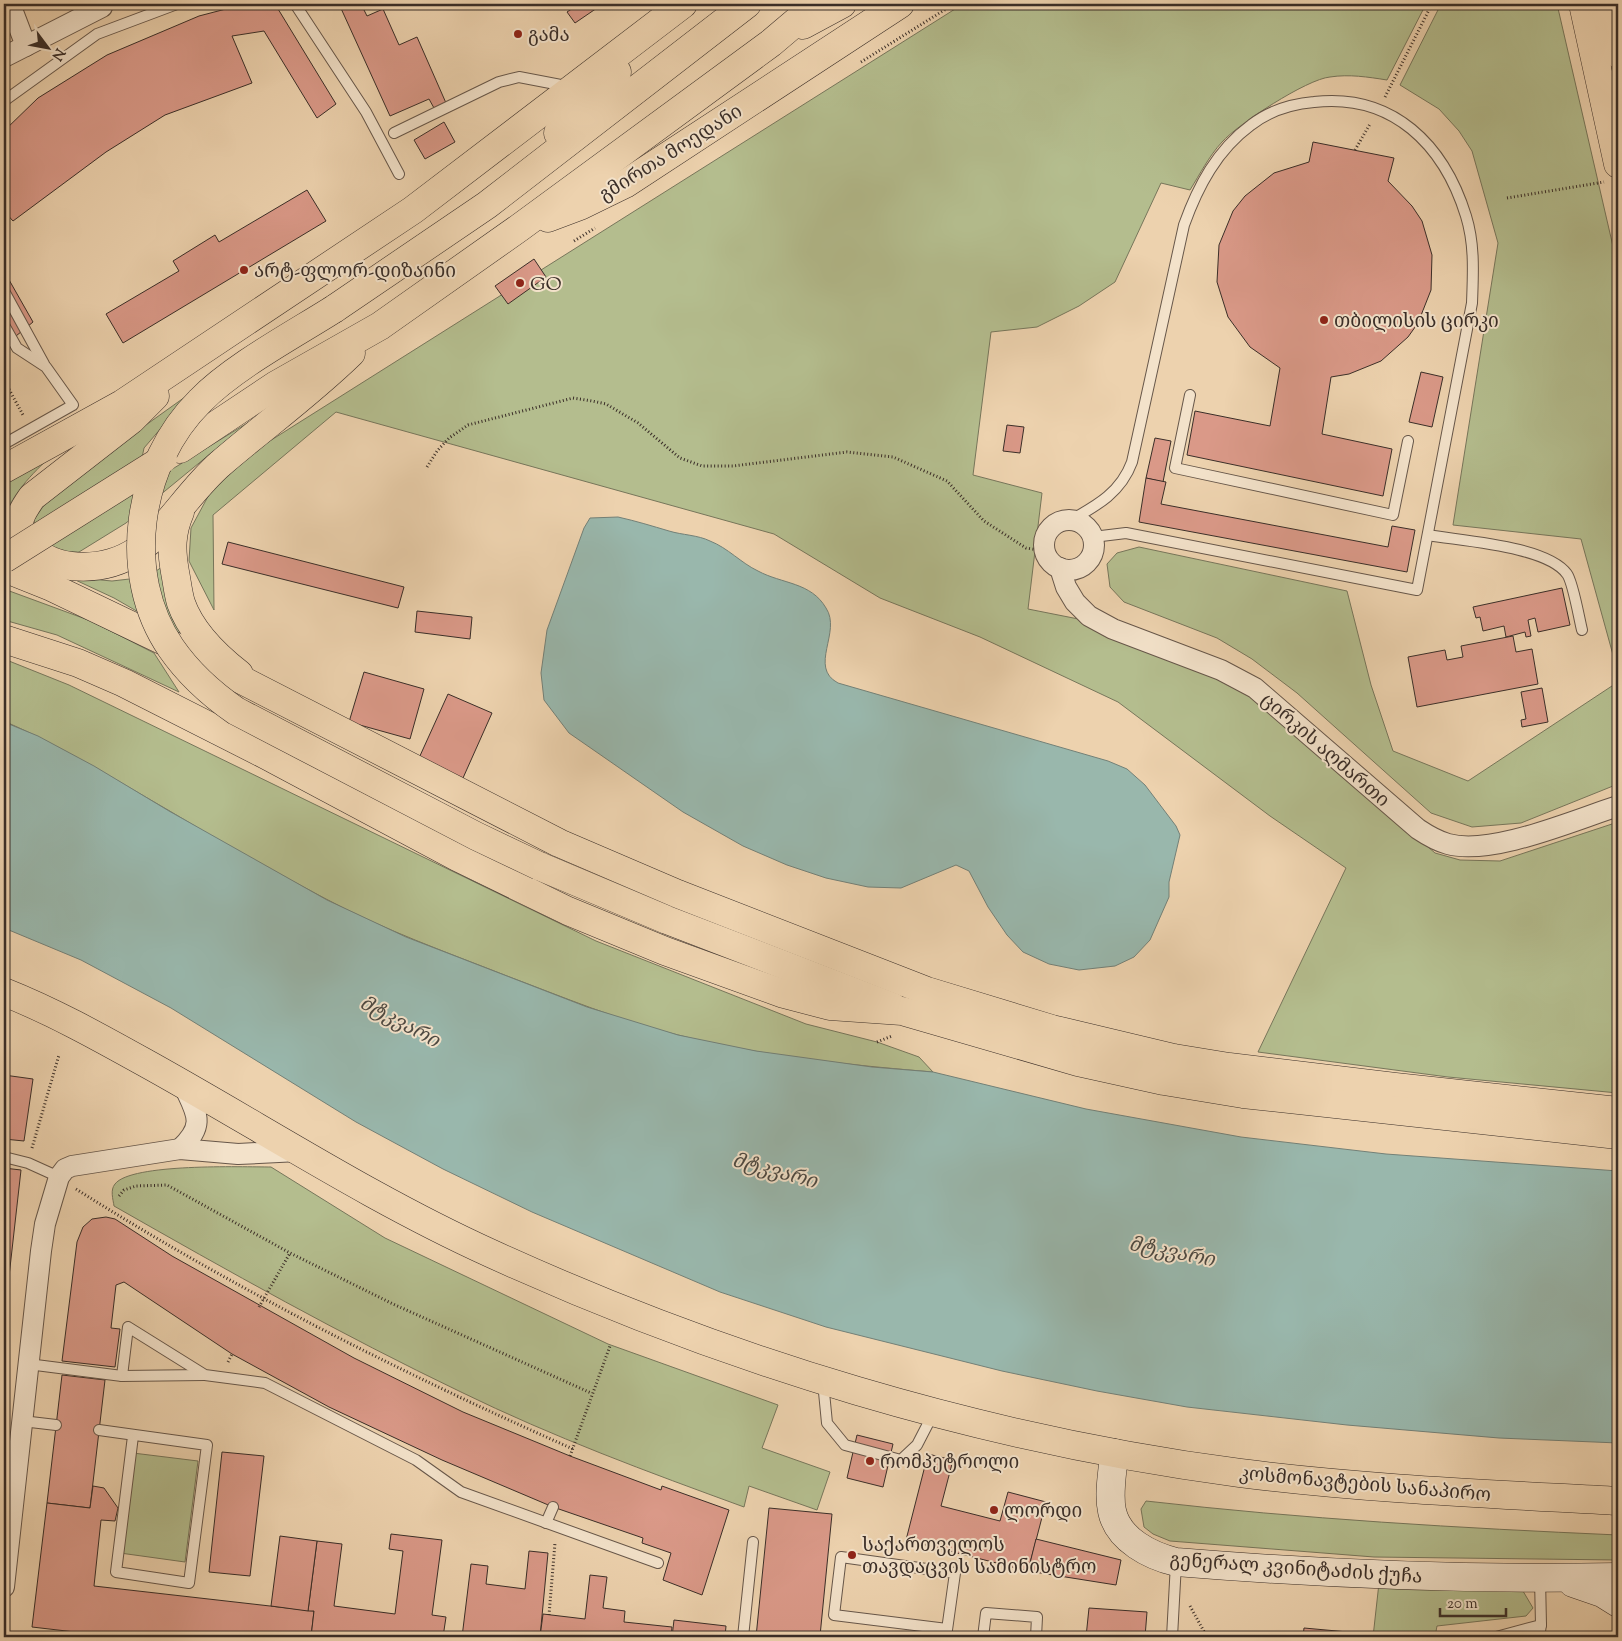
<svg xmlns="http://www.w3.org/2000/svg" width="1622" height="1641" font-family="'Sorts Mill Goudy','Noto Serif Georgian',serif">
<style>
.green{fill:#b4bd8e;stroke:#77765b}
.water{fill:#99b7ac;stroke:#738077}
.building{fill:#da9988;stroke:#3a2e28}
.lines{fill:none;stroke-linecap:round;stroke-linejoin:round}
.service-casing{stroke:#67574a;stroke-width:12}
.minor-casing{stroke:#67574a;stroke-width:22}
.secondary-casing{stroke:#3a2e28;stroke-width:29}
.primary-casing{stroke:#3a2e28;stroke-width:29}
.trunk-casing{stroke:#3a2e28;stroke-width:29}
.path{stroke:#3a2e28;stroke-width:3;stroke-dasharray:1 2.5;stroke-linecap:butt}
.service{stroke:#f3e2ca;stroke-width:10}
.minor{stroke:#f3e2ca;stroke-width:20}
.secondary{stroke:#f3e2ca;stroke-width:28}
.primary{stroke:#edd2ae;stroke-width:28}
.trunk{stroke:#edd2ae;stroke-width:28}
.primary-bridge-casing{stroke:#3a2e28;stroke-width:29;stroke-linecap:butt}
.primary-bridge{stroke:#edd2ae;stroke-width:28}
.poi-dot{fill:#8f2418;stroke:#f3e2ca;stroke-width:2}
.labels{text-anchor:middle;stroke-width:4;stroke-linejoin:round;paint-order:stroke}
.poi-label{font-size:19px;fill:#3a2e28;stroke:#f3e2ca;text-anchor:start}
.street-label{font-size:19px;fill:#3a2e28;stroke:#f3e2ca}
.water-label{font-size:20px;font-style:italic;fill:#4d4942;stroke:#f3e2ca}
</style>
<rect width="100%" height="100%" fill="#edd2ae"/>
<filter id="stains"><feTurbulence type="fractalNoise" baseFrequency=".004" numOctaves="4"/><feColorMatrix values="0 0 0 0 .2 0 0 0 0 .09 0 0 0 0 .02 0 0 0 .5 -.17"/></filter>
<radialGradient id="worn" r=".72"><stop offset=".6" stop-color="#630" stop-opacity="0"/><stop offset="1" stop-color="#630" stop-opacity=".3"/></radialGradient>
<g class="green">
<path d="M963,4H1426L1387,80C1368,77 1349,74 1330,77C1307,79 1238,124 1222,142C1209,156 1200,174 1190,190L1161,183L1115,282L1079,306L1037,327L991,332L973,475L1042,493L1028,609L1144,632L1227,679L1268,708L1435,853L1460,860L1500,861L1618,822V1093L1448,1077L1258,1052L1346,868L1270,816L1118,702L980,637L880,598L774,534L336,412L213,515L214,610L189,561L191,528L212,489L265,444Z"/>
<polygon points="1441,4 1557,4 1618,268 1618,673 1581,539 1453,525 1498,243 1472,151 1459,131 1439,109 1400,85"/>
<polygon points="192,392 144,448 135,492 249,422 126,523 79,552 50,553 37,542 34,520 46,502 62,485"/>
<path d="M51,456C35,471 6,499 5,522C5,528 10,538 13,544L4,556V479Z"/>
<polygon points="1139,547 1347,591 1371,685 1393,751 1468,781 1618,682 1618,784 1521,823 1472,827 1431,813 1297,693 1252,659 1217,638 1124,602 1110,587 1107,564 1117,553"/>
<polygon points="165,565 192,643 114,598 69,577 112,581 147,577"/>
<polygon points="4,589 91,621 154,653 179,692 57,635 4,620"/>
<path d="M4,659L69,685L596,941L806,1024L877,1042L919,1057L933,1072C848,1065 761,1056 678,1035C620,1021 563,997 507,976C446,952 384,930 326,899C273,871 219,841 168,810C114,779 61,746 4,721Z"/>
<path d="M271,1167L385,1238L608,1344L778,1405L762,1448L830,1472L817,1510L749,1486L744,1507C648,1472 553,1437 461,1392C342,1335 228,1271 114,1206C113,1199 110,1190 115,1184C131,1163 243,1167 271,1167Z"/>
<polygon points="133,1453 198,1461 185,1562 120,1553"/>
<path d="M1146,1501C1303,1519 1460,1528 1618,1535V1560L1374,1557L1170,1541L1153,1534L1144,1527L1141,1509Z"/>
<polygon points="1379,1583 1520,1586 1533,1608 1526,1616 1437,1626 1435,1637 1373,1637"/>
</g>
<g class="water">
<path d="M618,517C636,521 652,526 669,531C682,535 698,535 710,541C728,548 741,563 758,571C782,584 811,582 826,608C842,632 808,667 838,683L1108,761L1127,769L1145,785L1176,826L1180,835L1169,882V897L1150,940L1134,957L1115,966L1079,970L1049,964L1023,952L1007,935L988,907L969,871L956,865L901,888L868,887L826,878L787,865L743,846L683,812L569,733L544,700L541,673L547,630L584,528L590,518Z"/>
<polygon points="4,722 38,736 94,766 169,811 327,900 406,937 587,1007 678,1035 756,1051 872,1067 933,1072 1086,1109 1241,1137 1386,1154 1618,1171 1618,1443 1499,1438 1347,1425 1187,1407 1097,1391 1002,1371 826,1327 720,1292 532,1212 443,1169 356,1122 171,1008 81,960 4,928"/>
</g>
<g class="building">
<polygon points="245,4 275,4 336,104 317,118 264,31 232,36 252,83 165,115 106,152 13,221 4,211 4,131 38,98 107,55 199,16"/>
<polygon points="339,4 361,4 367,16 383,9 399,45 417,37 446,103 434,108 429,99 390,116"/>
<polygon points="579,4 594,4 597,8 575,23 567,12"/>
<polygon points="444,122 455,142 425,159 414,140"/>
<polygon points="1313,142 1394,158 1388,181 1412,206 1422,221 1432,255 1431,290 1418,323 1408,337 1381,361 1349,374 1331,377 1322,434 1392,449 1383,496 1187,455 1195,411 1270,426 1280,368 1250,347 1228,317 1217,282 1219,245 1233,211 1245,196 1274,173 1309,162"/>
<polygon points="307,190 326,221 123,343 106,314 179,271 173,261 215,235 219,242"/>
<polygon points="534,259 546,277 508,304 495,286"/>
<polygon points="4,271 33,322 16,336 4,315"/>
<polygon points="1421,372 1443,377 1432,427 1409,422"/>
<polygon points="1007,425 1024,427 1020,453 1003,451"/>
<polygon points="1155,438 1171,441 1163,482 1146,478"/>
<polygon points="1146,478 1166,482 1161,504 1388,547 1392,526 1415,530 1407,572 1139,522"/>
<polygon points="228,542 404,587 398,608 222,564"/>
<polygon points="1562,588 1570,625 1538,632 1535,618 1528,620 1531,636 1526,637 1525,632 1506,637 1504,626 1483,631 1480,617 1476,618 1473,607"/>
<polygon points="417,611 472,617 470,639 415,632"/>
<polygon points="1513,636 1516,652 1532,649 1538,684 1417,707 1408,657 1445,650 1447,660 1463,657 1461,646"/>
<polygon points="364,672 424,689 410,739 349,722"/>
<polygon points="1542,688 1548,722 1522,727 1521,720 1526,719 1521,692"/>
<polygon points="448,694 492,713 463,778 419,758"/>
<polygon points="4,1075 33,1079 24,1141 4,1139"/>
<polygon points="4,1168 21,1170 5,1312 4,1312"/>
<polygon points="106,1217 115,1219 172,1256 354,1358 463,1412 570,1456 661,1490 662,1486 729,1510 702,1595 663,1580 671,1553 642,1543 643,1538 553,1507 442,1460 329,1407 232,1354 124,1282 116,1285 111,1328 120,1329 115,1367 62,1361 77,1242 83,1227 92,1219"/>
<polygon points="62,1375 105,1380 90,1508 47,1503"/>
<polygon points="857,1435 893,1444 883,1487 847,1478"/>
<polygon points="222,1452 264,1456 250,1576 209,1572"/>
<polygon points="928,1454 953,1460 941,1506 1000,1521 1008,1492 1046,1502 1028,1571 906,1540"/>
<polygon points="93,1486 104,1488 118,1508 115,1521 101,1520 94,1586 314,1611 311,1637 118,1637 32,1627 47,1503 90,1508"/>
<polygon points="769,1508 832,1514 820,1636 829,1637 756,1637"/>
<polygon points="391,1534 442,1540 432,1615 446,1617 443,1637 311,1637 314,1611 308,1611 317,1541 342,1544 334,1606 395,1614 403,1551 389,1549"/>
<polygon points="280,1536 317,1541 308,1611 271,1606"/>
<polygon points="1036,1539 1121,1560 1116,1585 1028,1571"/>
<polygon points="529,1551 548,1553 540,1637 462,1637 471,1564 488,1566 486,1584 525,1589"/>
<polygon points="590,1575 607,1577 603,1608 625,1611 624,1622 672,1627 671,1637 540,1637 543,1614 585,1619"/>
<polygon points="1089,1608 1147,1612 1145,1637 1086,1637"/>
<polygon points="674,1620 726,1626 725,1637 672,1637"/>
<polygon points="1304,1628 1359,1633 1358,1637 1303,1637"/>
</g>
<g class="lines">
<g class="service-casing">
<g id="service">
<polyline points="295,4 366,112 399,174"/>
<polyline points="4,101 97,34 177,4"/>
<polyline points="394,133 499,82 519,77 566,86"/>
<polyline points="4,291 44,364"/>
<polyline points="4,325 17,348 46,367 73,405 4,444"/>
<polyline points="1190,395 1175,468 1393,515 1408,441"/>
<path d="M1071,520C1098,505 1121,492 1132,462L1184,225C1198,186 1217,150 1251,125C1269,111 1291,104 1314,102C1393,93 1444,145 1466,216C1475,245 1473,274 1472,303L1417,590L1126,533L1093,537"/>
<path d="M1428,535C1462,541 1547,546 1567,574C1573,582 1579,618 1582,630"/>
<polyline points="4,1157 28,1163 59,1177"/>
<polyline points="28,1364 122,1376 204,1375"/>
<polyline points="122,1376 128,1327 205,1375 265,1383 416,1460 461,1492 658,1563"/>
<polyline points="823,1382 827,1423 845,1445 901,1460 917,1445 933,1414"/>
<polyline points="22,1421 56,1425"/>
<polyline points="99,1430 207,1445 189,1583 116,1572 133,1436"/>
<polyline points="546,1523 553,1507"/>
<polyline points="743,1637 753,1542"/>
<polyline points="946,1637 955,1573 841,1557 834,1615 947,1629"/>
<polyline points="983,1637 986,1613 1037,1617 1036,1637"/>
<polyline points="1172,1637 1176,1563"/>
<polyline points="1496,1637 1541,1625"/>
<polyline points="1539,1637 1541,1625 1540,1578"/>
</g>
</g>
<g class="minor-casing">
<g id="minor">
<polyline points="10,4 26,46"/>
<polyline points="4,57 102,7"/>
<circle cx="1069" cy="545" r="25"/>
<path d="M1060,568L1066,587L1075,602L1089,616L1113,629L1221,670L1255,688L1418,829C1427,835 1437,841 1448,844C1492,856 1574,820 1618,806"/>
<path d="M180,1149C207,1124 196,1113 183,1084"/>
<polyline points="4,1587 41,1251 45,1224 59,1177 65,1169 72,1166 180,1149 238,1154 299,1151"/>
</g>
</g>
<g class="secondary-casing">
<g id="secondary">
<path d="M1114,1453C1113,1471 1108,1493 1112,1511C1118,1540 1151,1556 1176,1562C1323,1574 1471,1580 1618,1577"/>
<polyline points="1573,1583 1602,1593 1618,1603"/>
</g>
</g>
<g class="primary-casing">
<g id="primary">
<polyline points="1583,4 1618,164"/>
<polyline points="1604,4 1618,54"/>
<polyline points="803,25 842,4"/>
<polyline points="558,133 617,72"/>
<polyline points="548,218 580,206 625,184 900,4"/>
<polyline points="334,309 487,205 747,4"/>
<path d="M155,396L131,420L32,497C23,510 13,524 23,539C33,554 53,564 71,566C150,574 170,508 220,464C263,427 310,393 351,353"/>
<polyline points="180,449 276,385 380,326 519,228 771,43 817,4"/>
<polyline points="4,469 122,404 413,210 683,4"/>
<path d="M180,512C171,533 171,550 175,572C177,582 178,593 181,603C191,632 216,656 239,674"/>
<polyline points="539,866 667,920 893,1007"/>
<path d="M4,992C52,1011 97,1036 142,1061C258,1125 369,1198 490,1253C726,1361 982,1439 1240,1473C1365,1489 1492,1494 1618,1501"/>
</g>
</g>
<g class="trunk-casing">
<g id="trunk">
<polyline points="4,568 49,586 197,657 559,843 678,894 927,991 1052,1029 1174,1058 1229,1067 1395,1087 1618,1111"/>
<polyline points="4,639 78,663 124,683 266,755 457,857 568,911 665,951 784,994 830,1006 902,1011 1078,1062 1164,1081 1243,1094 1618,1135"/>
</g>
</g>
<g class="path">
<polyline points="861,62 954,4"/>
<polyline points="1385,97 1432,4"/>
<polyline points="1355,150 1370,124"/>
<polyline points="1507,198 1604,182"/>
<polyline points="574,241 595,228"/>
<polyline points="4,380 23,415"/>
<polyline points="427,467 437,451 449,438 468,425 573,398 592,401 606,404 638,423 680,458 702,466 733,466 847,452 893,457 947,481 984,521 1026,548 1045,551"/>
<polyline points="877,1042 892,1036"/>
<polyline points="32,1148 59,1055"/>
<path d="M76,1189C234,1289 402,1373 573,1449"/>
<polyline points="119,1196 124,1190 136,1186 167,1185 290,1253 393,1304 591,1393"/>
<polyline points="259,1307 290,1253"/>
<polyline points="228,1362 232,1354"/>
<polyline points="570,1456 610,1346"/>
<polyline points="1190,1606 1207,1637"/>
<polyline points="549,1615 555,1543"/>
</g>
<use href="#service" class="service"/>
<use href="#minor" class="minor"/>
<use href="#secondary" class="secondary"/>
<use href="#primary" class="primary"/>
<use href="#trunk" class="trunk"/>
<g class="primary-bridge-casing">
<g id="primary-bridge">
<path d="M334,309C293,335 233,367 200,401C137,463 120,574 171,648C189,674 210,693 236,711L476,836L539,866"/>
<polyline points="4,559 163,459"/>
</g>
</g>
<use href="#primary-bridge" class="primary-bridge"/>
</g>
<g class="poi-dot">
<circle cx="518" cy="34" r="5"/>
<circle cx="244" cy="270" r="5"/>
<circle cx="520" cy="283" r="5"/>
<circle cx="1324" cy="320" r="5"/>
<circle cx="870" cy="1461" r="5"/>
<circle cx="994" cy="1510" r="5"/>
<circle cx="852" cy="1555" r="5"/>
</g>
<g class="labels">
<g class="poi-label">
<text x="528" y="41">გამა</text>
<text x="254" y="277">არტ-ფლორ-დიზაინი</text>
<text x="530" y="290">GO</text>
<text x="1334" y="327">თბილისის ცირკი</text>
<text x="880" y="1468">რომპეტროლი</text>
<text x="1004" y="1517">ლორდი</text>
<text x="862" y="1551">საქართველოს<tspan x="862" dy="22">თავდაცვის სამინისტრო</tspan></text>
</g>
<g class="street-label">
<text transform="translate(670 152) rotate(-32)" y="7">გმირთა მოედანი</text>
<text transform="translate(1326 749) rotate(41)" y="7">ცირკის აღმართი</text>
<text transform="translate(1365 1483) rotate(5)" y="7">კოსმონავტების სანაპირო</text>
<text transform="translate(1296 1567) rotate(4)" y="7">გენერალ კვინიტაძის ქუჩა</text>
</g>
<g class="water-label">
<text transform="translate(400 1021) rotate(28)" y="7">მტკვარი</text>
<text transform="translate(775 1170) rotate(15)" y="7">მტკვარი</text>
<text transform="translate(1172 1251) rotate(11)" y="7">მტკვარი</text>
</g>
</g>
<rect width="1622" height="1641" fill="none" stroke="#edd2ae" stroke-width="20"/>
<rect x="5" y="5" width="1612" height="1631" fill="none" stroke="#3a2e28" stroke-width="2.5"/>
<rect x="10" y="10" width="1602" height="1621" fill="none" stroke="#3a2e28"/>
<g transform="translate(48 48) rotate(122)" stroke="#f3e2ca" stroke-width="4" paint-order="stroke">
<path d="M0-4L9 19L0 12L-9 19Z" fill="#3a2e28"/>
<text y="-8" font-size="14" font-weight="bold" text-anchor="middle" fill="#3a2e28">N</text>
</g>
<path d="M1440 1608v8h66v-8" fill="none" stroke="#3a2e28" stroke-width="2.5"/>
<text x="1447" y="1608" font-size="15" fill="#3a2e28" stroke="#f3e2ca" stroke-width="4" paint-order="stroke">20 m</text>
<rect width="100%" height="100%" filter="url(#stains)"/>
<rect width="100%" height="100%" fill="url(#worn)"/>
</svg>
